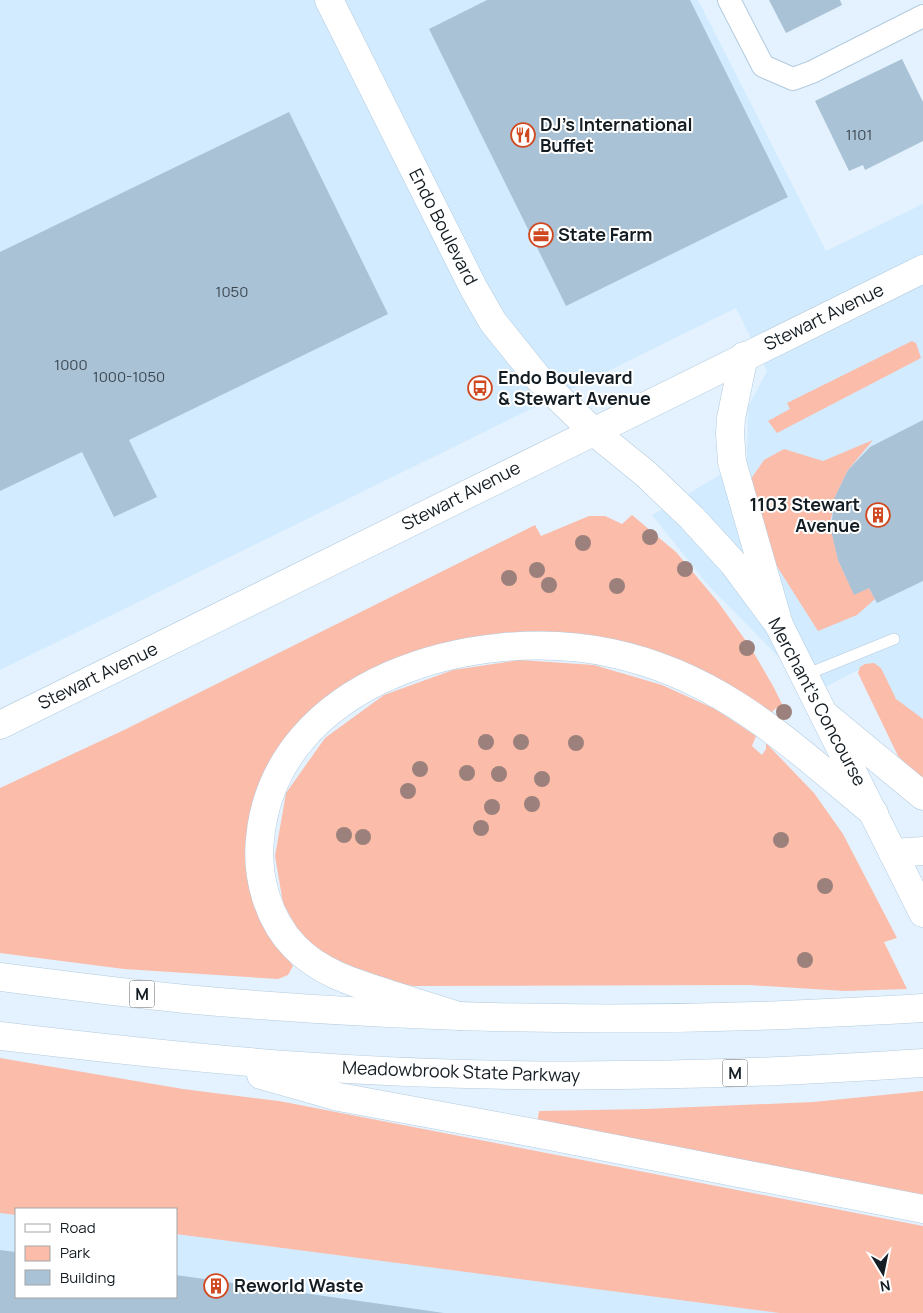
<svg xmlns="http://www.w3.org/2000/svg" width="923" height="1313" font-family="Manrope,sans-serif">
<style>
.built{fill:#d2ebff}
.green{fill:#fcbcaa}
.building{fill:#aac2d5}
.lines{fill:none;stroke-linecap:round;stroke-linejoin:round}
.service-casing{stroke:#b3cbde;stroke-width:12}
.minor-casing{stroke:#b3cbde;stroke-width:24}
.tertiary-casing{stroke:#b3cbde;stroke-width:29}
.secondary-casing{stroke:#b3cbde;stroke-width:29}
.motorway-casing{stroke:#b3cbde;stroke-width:29}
.service{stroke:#fff;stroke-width:11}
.minor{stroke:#fff;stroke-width:22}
.tertiary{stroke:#fff;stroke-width:28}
.secondary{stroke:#fff;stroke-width:28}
.motorway{stroke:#fff;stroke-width:28}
.tree{fill:#9b807c}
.labels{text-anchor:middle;stroke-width:4;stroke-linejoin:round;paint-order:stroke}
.number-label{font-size:15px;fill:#3a4650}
.shield{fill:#fff;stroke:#5a6165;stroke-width:1}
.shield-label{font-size:16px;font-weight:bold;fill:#141d23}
.poi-label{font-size:18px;font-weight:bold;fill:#141d23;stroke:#fff;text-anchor:start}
.street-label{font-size:18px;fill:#141d23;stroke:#fff}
</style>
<rect width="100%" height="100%" fill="#e3f2fe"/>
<g class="built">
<polygon points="0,0 698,0 826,251 923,204 923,718 914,715 862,668 814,693 707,584 652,515 747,459 748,407 767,371 736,308 0,670"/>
<polygon points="0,1209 16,1211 16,1297 176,1297 176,1228 923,1313 0,1313"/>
</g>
<g class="green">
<polygon points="912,341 916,343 921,358 777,433 768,421 790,409 787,403"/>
<polygon points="873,440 848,470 836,495 830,524 838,560 854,594 869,588 875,599 857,615 818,631 778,568 731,508 764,460 784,449 823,461"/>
<polygon points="632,515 676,552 718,602 751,648 773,686 787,714 776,708 770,714 674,660 405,660 271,773 265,926 293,966 288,975 278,979 124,969 0,953 0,788 124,730 535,525 541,536 589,516 605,516 622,524"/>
<polygon points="520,660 594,665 662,685 715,709 756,736 752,746 762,755 766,749 766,743 814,793 843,834 897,938 884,942 907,989 845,991 749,985 413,986 376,979 333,965 301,936 283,903 275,856 286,793 325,738 384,695 453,670"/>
<polygon points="874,663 881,668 896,699 923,719 923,782 898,756 858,673 860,667 865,664"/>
<polygon points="0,1058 183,1089 279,1101 923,1226 923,1313 780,1313 176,1234 176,1209 16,1209 16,1215 0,1213"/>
<polygon points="923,1091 923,1200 537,1124 539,1111 646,1109 813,1102"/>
</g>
<g class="building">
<polygon points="487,0 690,0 788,197 566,306 429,29"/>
<polygon points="769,0 840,0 842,5 786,33"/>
<polygon points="902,59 923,102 923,141 865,170 863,165 849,171 815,101"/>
<polygon points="289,112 388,314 129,440 157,497 114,517 82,452 0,491 0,252"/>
<polygon points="923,420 923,581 877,603 869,588 854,595 838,560 831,530 834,499 848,470 870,447"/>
<polygon points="0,1250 16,1252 16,1297 176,1297 176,1275 444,1313 0,1313"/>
</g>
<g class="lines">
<g class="service-casing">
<polyline id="service" points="805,675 894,639"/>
</g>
<g class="minor-casing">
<polyline id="minor" points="729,0 763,66 793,79 812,72 923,16"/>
</g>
<g class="tertiary-casing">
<polyline id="tertiary" points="329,0 474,289 493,322 538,378 593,431 646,474 692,518 733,563 779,625 923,913"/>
</g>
<g class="secondary-casing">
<g id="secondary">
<polyline points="744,356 731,418 730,434 732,462 779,625"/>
<polyline points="0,725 923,269"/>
</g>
</g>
<g class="motorway-casing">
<g id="motorway">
<polyline points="825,715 923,796"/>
<polyline points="893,853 923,851"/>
<path d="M0,977C61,985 123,993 185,999C384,1017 584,1023 784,1015C830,1013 877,1011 923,1008"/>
<path d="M459,1016C436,1009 412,1001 389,994C355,983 320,973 295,947C268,920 256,876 260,839C275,679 477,624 611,653C721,676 790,744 874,813"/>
<path d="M0,1036C100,1048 200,1059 301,1066C508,1081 716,1077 923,1063"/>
<polyline points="261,1075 339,1097 529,1132 923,1209"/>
</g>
</g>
<use href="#service" class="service"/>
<use href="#minor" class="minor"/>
<use href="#tertiary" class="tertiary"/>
<use href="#secondary" class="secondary"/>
<use href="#motorway" class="motorway"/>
</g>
<g class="tree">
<circle cx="650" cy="537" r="8"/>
<circle cx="583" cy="543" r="8"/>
<circle cx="685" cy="569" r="8"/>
<circle cx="537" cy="570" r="8"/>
<circle cx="509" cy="578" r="8"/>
<circle cx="549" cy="585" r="8"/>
<circle cx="617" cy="586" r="8"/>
<circle cx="747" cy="648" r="8"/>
<circle cx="784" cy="712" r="8"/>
<circle cx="486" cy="742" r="8"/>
<circle cx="521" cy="742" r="8"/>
<circle cx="576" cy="743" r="8"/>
<circle cx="420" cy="769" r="8"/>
<circle cx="467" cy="773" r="8"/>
<circle cx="499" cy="774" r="8"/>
<circle cx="542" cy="779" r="8"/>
<circle cx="408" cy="791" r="8"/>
<circle cx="532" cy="804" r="8"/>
<circle cx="492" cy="807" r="8"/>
<circle cx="481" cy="828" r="8"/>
<circle cx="344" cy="835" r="8"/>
<circle cx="363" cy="837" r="8"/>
<circle cx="781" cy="840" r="8"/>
<circle cx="825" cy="886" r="8"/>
<circle cx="805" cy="960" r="8"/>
</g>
<defs>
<g id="restaurant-ring" transform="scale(1.25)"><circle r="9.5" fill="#fff" stroke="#d04820" stroke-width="1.5"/><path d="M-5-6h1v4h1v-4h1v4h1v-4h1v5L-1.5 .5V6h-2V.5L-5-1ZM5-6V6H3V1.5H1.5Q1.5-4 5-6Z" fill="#d04820"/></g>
<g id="office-ring" transform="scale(1.25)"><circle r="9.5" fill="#fff" stroke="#d04820" stroke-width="1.5"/><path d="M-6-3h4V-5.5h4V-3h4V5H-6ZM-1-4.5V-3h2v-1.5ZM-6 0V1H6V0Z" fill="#d04820"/></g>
<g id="bus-ring" transform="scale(1.25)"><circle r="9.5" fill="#fff" stroke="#d04820" stroke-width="1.5"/><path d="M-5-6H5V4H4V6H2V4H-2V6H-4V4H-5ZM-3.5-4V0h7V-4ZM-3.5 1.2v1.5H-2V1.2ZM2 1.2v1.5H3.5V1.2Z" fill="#d04820"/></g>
<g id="building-ring" transform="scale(1.25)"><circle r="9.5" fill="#fff" stroke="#d04820" stroke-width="1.5"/><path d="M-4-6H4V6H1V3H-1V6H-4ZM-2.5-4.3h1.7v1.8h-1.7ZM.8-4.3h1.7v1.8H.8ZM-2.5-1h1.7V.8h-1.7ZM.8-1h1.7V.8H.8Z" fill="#d04820"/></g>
</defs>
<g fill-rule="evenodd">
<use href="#restaurant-ring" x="523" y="135"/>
<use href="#office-ring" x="541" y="235"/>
<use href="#bus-ring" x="480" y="388"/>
<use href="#building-ring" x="878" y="515"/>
<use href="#building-ring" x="216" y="1286"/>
</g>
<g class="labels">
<g class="number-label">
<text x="859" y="140">1101</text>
<text x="232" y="297">1050</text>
<text x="71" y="370">1000</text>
<text x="129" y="382">1000-1050</text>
</g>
<g class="shield">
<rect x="129.5" y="980.5" width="25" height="27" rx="4"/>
<rect x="722.5" y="1059.5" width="25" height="27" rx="4"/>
</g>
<g class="shield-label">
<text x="142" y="1000">M</text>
<text x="735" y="1079">M</text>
</g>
<g class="poi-label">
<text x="540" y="131">DJ's International<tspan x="540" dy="21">Buffet</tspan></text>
<text x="558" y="241">State Farm</text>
<text x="498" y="384">Endo Boulevard<tspan x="498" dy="21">&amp; Stewart Avenue</tspan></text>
<text x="860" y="511" text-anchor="end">1103 Stewart<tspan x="860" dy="21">Avenue</tspan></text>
<text x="234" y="1292">Reworld Waste</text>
</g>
<g class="street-label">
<text transform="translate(443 227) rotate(63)" y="6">Endo Boulevard</text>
<text transform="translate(824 317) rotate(-26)" y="6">Stewart Avenue</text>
<text transform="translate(461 496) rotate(-27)" y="6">Stewart Avenue</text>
<text transform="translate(98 676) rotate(-26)" y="6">Stewart Avenue</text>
<text transform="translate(817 702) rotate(62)" y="6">Merchant's Concourse</text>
<text transform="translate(461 1072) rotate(2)" y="6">Meadowbrook State Parkway</text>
</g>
</g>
<rect x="15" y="1208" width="162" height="90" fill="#ffffff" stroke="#a1a5a7"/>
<rect x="25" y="1224" width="25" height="8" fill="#ffffff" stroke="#a1a5a7"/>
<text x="60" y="1233" font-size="15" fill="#141d23">Road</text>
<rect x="25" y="1246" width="25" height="15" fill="#fcbcaa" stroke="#a1a5a7"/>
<text x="60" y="1258" font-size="15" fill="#141d23">Park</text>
<rect x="25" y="1270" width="25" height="15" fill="#aac2d5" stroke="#a1a5a7"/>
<text x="60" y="1283" font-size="15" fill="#141d23">Building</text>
<g transform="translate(883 1273) rotate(170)" stroke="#ffffff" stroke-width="4" paint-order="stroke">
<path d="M0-4L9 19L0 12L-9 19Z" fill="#141d23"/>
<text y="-8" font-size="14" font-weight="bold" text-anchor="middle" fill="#141d23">N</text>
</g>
</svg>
